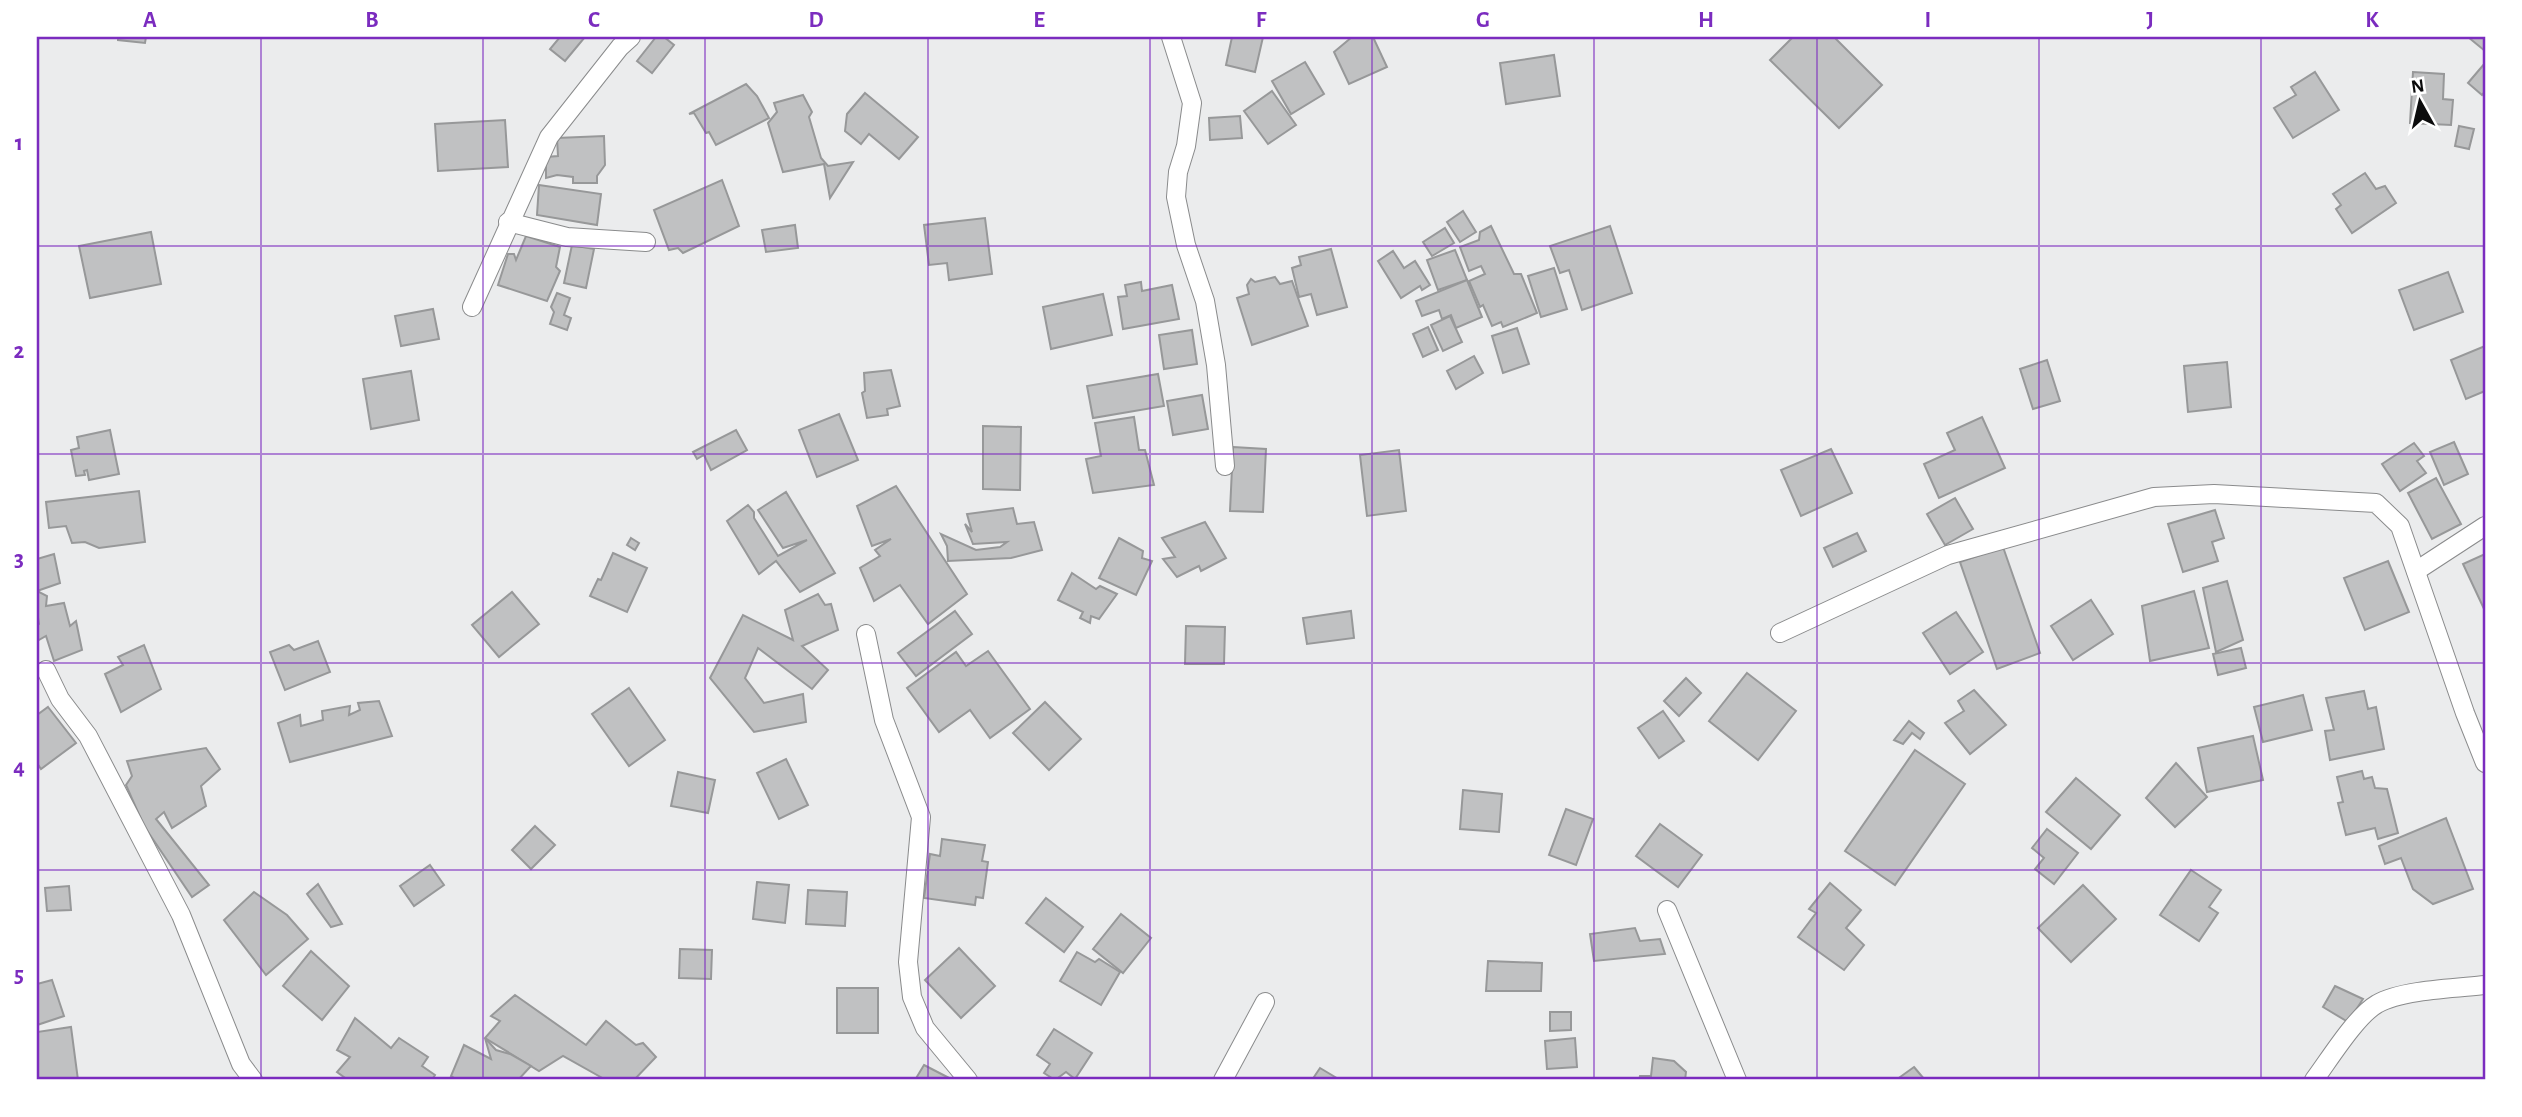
<svg xmlns="http://www.w3.org/2000/svg" width="2522" height="1117" font-family="'Alegreya Sans',sans-serif">
<style>
.building{fill:#c0c1c2;stroke:#979899;stroke-width:2}
.lines{fill:none;stroke-linecap:round;stroke-linejoin:round}
.street-casing{stroke:#8a8b8c;stroke-width:20}
.street{stroke:#fff;stroke-width:18}
.grid{fill:none;stroke:#7b2cbf;stroke-width:2;stroke-opacity:0.55}
.neatline{fill:none;stroke:#7b2cbf;stroke-width:2.5}
.grid-label{font-size:23px;text-anchor:middle;font-weight:bold;fill:#7b2cbf}
</style>
<rect width="100%" height="100%" fill="#ebeced"/>
<g class="building">
<polygon points="118,37 146,37 145,43 118,40"/>
<polygon points="560,37 585,37 565,61 550,49"/>
<polygon points="656,37 664,37 674,45 652,73 637,61"/>
<polygon points="1232,37 1263,37 1255,72 1226,65"/>
<polygon points="1352,37 1373,37 1387,67 1349,84 1334,52"/>
<polygon points="1793,37 1834,37 1882,85 1839,128 1770,60"/>
<polygon points="2468,37 2485,37 2485,51"/>
<polygon points="1554,55 1560,96 1506,104 1500,63"/>
<polygon points="1305,62 1324,94 1291,114 1272,81"/>
<polygon points="2485,63 2485,91 2482,95 2468,83"/>
<polygon points="2315,72 2339,110 2293,138 2274,108 2296,95 2291,87"/>
<polygon points="2413,72 2444,74 2443,99 2453,100 2451,125 2410,123"/>
<polygon points="746,84 757,96 769,118 716,145 709,132 706,133 694,113 689,114"/>
<polygon points="1272,91 1296,125 1268,144 1244,111"/>
<polygon points="865,93 918,137 899,159 869,134 861,144 845,131 847,114"/>
<polygon points="803,95 812,112 809,117 821,158 828,166 853,162 830,198 824,164 783,172 768,123 777,112 774,103"/>
<polygon points="1240,116 1242,138 1210,140 1209,118"/>
<polygon points="505,120 508,167 438,171 435,124"/>
<polygon points="2459,126 2474,129 2469,149 2455,146"/>
<polygon points="604,136 605,165 597,176 597,183 573,183 573,177 557,175 546,178 546,157 558,156 557,138"/>
<polygon points="2365,173 2376,189 2385,186 2396,203 2352,233 2336,209 2341,205 2333,194"/>
<polygon points="722,180 739,226 683,253 678,248 669,250 654,210"/>
<polygon points="539,185 601,194 597,225 537,215"/>
<polygon points="1463,211 1476,232 1460,242 1447,222"/>
<polygon points="985,218 992,274 949,280 947,263 929,265 924,225"/>
<polygon points="795,225 798,248 766,252 762,230"/>
<polygon points="1491,226 1514,274 1521,274 1537,313 1503,327 1501,322 1492,326 1483,305 1480,307 1469,281 1485,274 1481,266 1469,271 1460,247 1479,240 1480,232"/>
<polygon points="1610,226 1632,293 1582,310 1569,270 1560,273 1550,246"/>
<polygon points="1445,228 1454,243 1432,256 1423,242"/>
<polygon points="151,232 161,284 90,298 79,246"/>
<polygon points="526,236 560,247 556,267 560,271 547,301 498,285 508,254 514,254 516,260"/>
<polygon points="572,245 594,249 586,288 564,283"/>
<polygon points="1331,249 1347,307 1317,315 1311,294 1299,297 1292,268 1301,265 1299,257"/>
<polygon points="1455,250 1467,280 1438,290 1427,260"/>
<polygon points="1393,251 1404,268 1415,261 1430,285 1422,290 1420,286 1401,298 1378,261"/>
<polygon points="1554,268 1567,309 1541,317 1528,276"/>
<polygon points="2448,272 2463,312 2414,330 2399,290"/>
<polygon points="1275,277 1280,284 1292,281 1308,326 1252,345 1237,298 1249,294 1247,285 1251,279 1255,282"/>
<polygon points="1467,280 1482,317 1456,328 1451,315 1442,319 1439,310 1422,316 1416,301"/>
<polygon points="1141,282 1142,291 1172,285 1179,319 1123,329 1118,297 1127,296 1125,285"/>
<polygon points="557,293 570,298 564,315 571,318 567,330 550,324 554,312 551,307"/>
<polygon points="1103,294 1112,335 1051,349 1043,307"/>
<polygon points="433,309 439,339 401,346 395,316"/>
<polygon points="1450,316 1462,342 1443,351 1431,325"/>
<polygon points="1428,327 1438,350 1423,357 1413,334"/>
<polygon points="1517,328 1529,364 1503,373 1492,336"/>
<polygon points="1192,330 1197,364 1164,369 1159,335"/>
<polygon points="2485,346 2485,391 2466,399 2451,360"/>
<polygon points="1474,356 1483,373 1456,389 1447,371"/>
<polygon points="2047,360 2060,401 2033,409 2020,369"/>
<polygon points="2227,362 2231,407 2188,412 2184,366"/>
<polygon points="891,370 900,406 887,409 888,415 867,418 862,393 865,391 864,373"/>
<polygon points="411,371 419,420 371,429 363,379"/>
<polygon points="1158,374 1164,406 1093,418 1087,386"/>
<polygon points="1202,395 1208,429 1173,435 1167,401"/>
<polygon points="839,414 858,460 817,477 799,430"/>
<polygon points="1134,417 1139,450 1145,450 1154,485 1093,493 1086,459 1101,456 1095,423"/>
<polygon points="1982,417 2005,468 1939,498 1924,464 1955,450 1947,433"/>
<polygon points="983,426 1021,427 1020,490 983,489"/>
<polygon points="110,430 119,474 89,480 87,470 84,471 85,475 76,476 71,450 79,448 77,437"/>
<polygon points="736,430 747,450 711,470 704,455 697,459 693,452"/>
<polygon points="2454,442 2468,474 2444,485 2430,452"/>
<polygon points="2414,443 2424,456 2417,461 2426,473 2400,491 2382,464"/>
<polygon points="1233,447 1266,449 1263,512 1230,511"/>
<polygon points="1831,449 1852,493 1801,516 1781,470"/>
<polygon points="1399,450 1406,511 1367,516 1360,455"/>
<polygon points="2436,478 2461,524 2432,539 2408,493"/>
<polygon points="896,486 967,594 928,624 900,585 874,601 860,568 880,556 875,550 891,539 872,546 857,506"/>
<polygon points="139,491 145,542 99,548 85,542 72,543 66,526 49,528 46,502"/>
<polygon points="786,492 835,573 800,592 776,561 759,574 727,521 748,505 754,512 754,518 778,556 807,540 783,548 758,510"/>
<polygon points="1955,498 1973,529 1945,545 1927,514"/>
<polygon points="1013,508 1017,524 1034,522 1042,550 1011,558 948,561 947,546 941,534 976,550 1000,547 1007,542 973,544 965,524 972,532 967,514"/>
<polygon points="2215,510 2224,538 2212,542 2218,561 2183,572 2168,524"/>
<polygon points="1205,522 1226,558 1201,571 1199,566 1177,577 1163,559 1175,557 1162,538"/>
<polygon points="1857,533 1866,551 1833,567 1824,548"/>
<polygon points="631,538 639,543 635,550 627,545"/>
<polygon points="1119,538 1143,551 1142,558 1152,561 1136,595 1099,578"/>
<polygon points="2003,547 2040,653 1997,669 1960,562"/>
<polygon points="613,553 647,568 627,612 590,596 598,579 601,580"/>
<polygon points="54,554 60,583 37,591 47,596 46,606 64,603 70,626 76,621 82,650 54,661 46,636 37,641 37,626 39,624 37,611 37,559"/>
<polygon points="2485,554 2485,611 2463,564"/>
<polygon points="2388,561 2409,612 2365,630 2344,578"/>
<polygon points="1072,573 1096,589 1100,586 1117,594 1099,619 1091,616 1090,623 1080,618 1083,612 1058,600"/>
<polygon points="2227,581 2243,640 2216,652 2203,588"/>
<polygon points="2194,591 2209,648 2150,661 2142,606"/>
<polygon points="512,592 539,624 499,657 472,625"/>
<polygon points="818,594 825,605 831,604 838,630 802,646 828,670 812,689 758,648 745,678 764,703 803,694 806,722 754,732 710,678 743,615 793,640 785,610"/>
<polygon points="2091,600 2113,634 2073,660 2051,626"/>
<polygon points="955,611 972,634 916,676 898,653"/>
<polygon points="1351,611 1354,638 1307,644 1303,618"/>
<polygon points="1956,612 1983,652 1950,674 1923,633"/>
<polygon points="1186,626 1225,627 1224,664 1185,664"/>
<polygon points="318,641 330,672 285,690 270,652 289,645 294,650"/>
<polygon points="144,645 161,689 121,712 105,674 123,665 118,657"/>
<polygon points="2241,648 2246,668 2218,675 2213,654"/>
<polygon points="988,651 1030,709 990,738 970,710 939,732 907,688 956,652 966,666"/>
<polygon points="1747,673 1796,711 1758,760 1709,721"/>
<polygon points="1686,678 1701,693 1679,716 1664,701"/>
<polygon points="629,688 665,740 629,766 592,714"/>
<polygon points="1974,690 2006,725 1970,754 1945,723 1964,711 1958,701"/>
<polygon points="2364,691 2368,709 2376,707 2384,749 2330,760 2325,731 2334,730 2326,698"/>
<polygon points="2303,695 2312,730 2263,742 2254,707"/>
<polygon points="379,701 392,736 290,762 278,723 300,715 301,726 323,720 322,711 350,706 349,715 360,710 358,703"/>
<polygon points="1045,702 1081,739 1049,770 1013,733"/>
<polygon points="48,707 76,743 41,769 37,763 37,715"/>
<polygon points="1663,711 1684,741 1659,758 1638,728"/>
<polygon points="1909,721 1924,733 1920,739 1912,733 1903,744 1894,740"/>
<polygon points="2253,736 2263,780 2207,792 2198,748"/>
<polygon points="206,748 220,769 201,786 206,806 172,828 164,812 156,819 209,885 192,897 144,826 126,785 132,776 127,761"/>
<polygon points="1915,750 1965,784 1895,885 1845,851"/>
<polygon points="786,759 808,805 779,819 757,773"/>
<polygon points="2176,763 2207,797 2175,827 2146,798"/>
<polygon points="2362,771 2364,779 2372,777 2375,788 2387,789 2398,833 2378,839 2375,828 2346,835 2338,803 2343,802 2337,777"/>
<polygon points="678,772 715,780 708,813 671,806"/>
<polygon points="2076,778 2120,815 2091,849 2046,812"/>
<polygon points="1463,790 1502,794 1499,832 1460,829"/>
<polygon points="1566,809 1593,819 1576,865 1549,855"/>
<polygon points="2446,818 2473,889 2433,904 2413,889 2401,858 2385,864 2379,846"/>
<polygon points="1660,824 1702,855 1678,887 1636,856"/>
<polygon points="535,826 555,845 531,869 512,850"/>
<polygon points="2047,829 2078,853 2054,884 2035,869 2044,858 2032,848"/>
<polygon points="942,839 985,845 982,861 988,862 983,898 976,897 975,905 924,898 930,854 940,856"/>
<polygon points="430,865 444,885 414,906 400,886"/>
<polygon points="2191,870 2221,890 2209,907 2218,913 2199,941 2160,915"/>
<polygon points="757,882 789,885 785,923 753,919"/>
<polygon points="1830,883 1861,910 1846,928 1864,945 1844,970 1798,937 1816,913 1809,909"/>
<polygon points="318,884 342,924 331,927 307,894"/>
<polygon points="2083,885 2116,919 2071,962 2038,928"/>
<polygon points="69,886 71,910 47,911 45,888"/>
<polygon points="808,890 847,892 845,926 806,924"/>
<polygon points="254,892 287,915 308,939 266,975 224,920"/>
<polygon points="1046,898 1083,927 1064,952 1026,923"/>
<polygon points="1121,914 1151,938 1123,973 1093,949"/>
<polygon points="1635,928 1640,941 1660,939 1665,954 1594,961 1590,934"/>
<polygon points="959,948 995,986 961,1018 925,980"/>
<polygon points="680,949 712,950 711,979 679,978"/>
<polygon points="311,951 349,986 322,1020 283,986"/>
<polygon points="1077,952 1095,962 1099,959 1120,972 1101,1005 1060,981"/>
<polygon points="1488,961 1542,963 1541,991 1486,991"/>
<polygon points="52,980 64,1016 37,1025 37,984"/>
<polygon points="2335,986 2363,999 2348,1022 2323,1007"/>
<rect x="837" y="988" width="41" height="45"/>
<polygon points="515,995 586,1045 606,1021 636,1045 643,1043 656,1057 634,1080 606,1080 563,1056 539,1071 485,1038 500,1021 491,1016"/>
<polygon points="1550,1012 1571,1012 1571,1030 1550,1031"/>
<polygon points="355,1018 391,1048 399,1038 428,1057 422,1066 435,1075 432,1080 348,1080 337,1072 350,1057 337,1050"/>
<polygon points="71,1027 78,1080 37,1080 37,1032"/>
<polygon points="1054,1029 1092,1053 1075,1079 1066,1072 1055,1080 1044,1073 1050,1064 1037,1055"/>
<polygon points="485,1038 496,1050 510,1054 531,1066 518,1080 458,1080 451,1076 464,1045 491,1059"/>
<polygon points="1575,1038 1577,1067 1547,1069 1545,1041"/>
<polygon points="1653,1058 1674,1061 1686,1072 1685,1080 1639,1080 1640,1076 1651,1076"/>
<polygon points="924,1065 953,1080 915,1080"/>
<polygon points="1914,1067 1925,1080 1896,1080"/>
<polygon points="1320,1068 1340,1080 1312,1080"/>
</g>
<g class="lines">
<g class="street-casing">
<g id="street">
<polyline points="1171,37 1192,103 1186,146 1178,172 1176,197 1186,245 1205,301 1216,365 1225,466"/>
<polyline points="508,222 567,237 646,242"/>
<polyline points="472,307 549,137 620,47 631,37"/>
<polyline points="2416,571 2485,526"/>
<polyline points="1780,633 1948,555 2154,497 2214,494 2376,503 2400,526 2465,713 2485,763"/>
<polyline points="866,634 884,720 921,817 908,962 912,997 925,1028 968,1080"/>
<polyline points="46,670 60,699 88,736 181,915 241,1064 253,1080"/>
<polyline points="1667,910 1737,1080"/>
<polyline points="1223,1080 1265,1002"/>
<path d="M2314,1080C2329,1060 2356,1016 2377,1004C2400,990 2457,988 2485,985"/>
</g>
</g>
<use href="#street" class="street"/>
</g>
<path class="grid" d="M261,37V1080M483,37V1080M705,37V1080M928,37V1080M1150,37V1080M1372,37V1080M1594,37V1080M1817,37V1080M2039,37V1080M2261,37V1080M37,246H2485M37,454H2485M37,663H2485M37,870H2485"/>
<rect width="2522" height="1117" fill="none" stroke="#ffffff" stroke-width="77"/>
<g transform="translate(2420 102) rotate(352)" stroke="#ffffff" stroke-width="5" paint-order="stroke">
<path d="M0-5L12 26L0 18L-12 26Z" fill="#0c0c0d"/>
<text y="-10" font-size="19" font-weight="bold" text-anchor="middle" fill="#0c0c0d">N</text>
</g>
<rect x="38" y="38" width="2446" height="1040" class="neatline"/>
<g class="grid-label">
<text x="150" y="27">A</text>
<text x="372" y="27">B</text>
<text x="594" y="27">C</text>
<text x="816" y="27">D</text>
<text x="1039" y="27">E</text>
<text x="1261" y="27">F</text>
<text x="1483" y="27">G</text>
<text x="1706" y="27">H</text>
<text x="1928" y="27">I</text>
<text x="2150" y="27">J</text>
<text x="2372" y="27">K</text>
<text x="19" y="150">1</text>
<text x="19" y="358">2</text>
<text x="19" y="566">3</text>
<text x="19" y="774">4</text>
<text x="19" y="982">5</text>
</g>
</svg>
